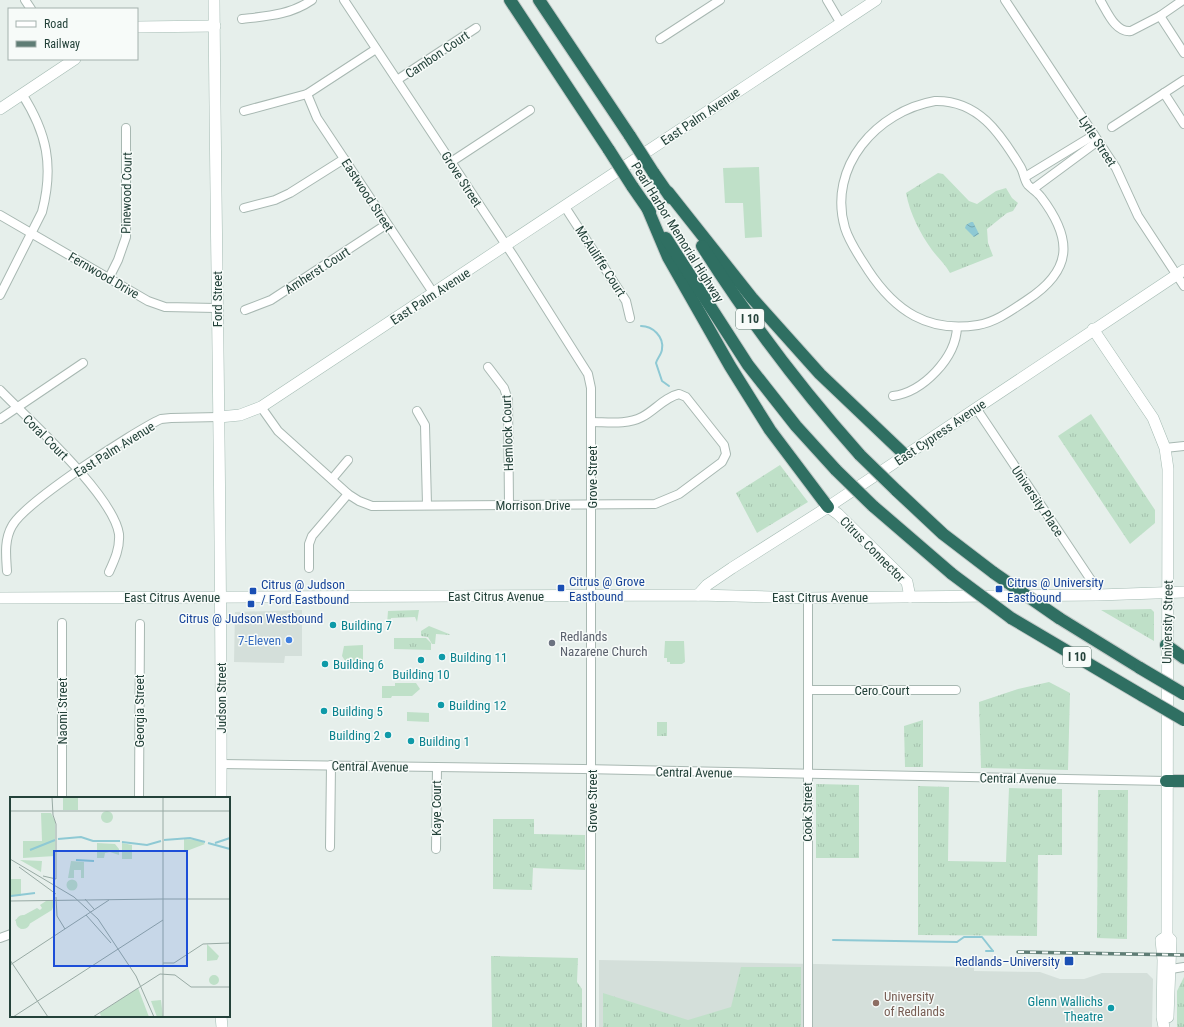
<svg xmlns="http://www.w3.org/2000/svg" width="1184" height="1027" font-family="'Roboto Condensed',sans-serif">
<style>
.built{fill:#d4dfda}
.grass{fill:url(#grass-tufts)}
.garden{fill:#bfe0c8}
.water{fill:url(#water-waves)}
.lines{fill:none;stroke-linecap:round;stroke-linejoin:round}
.stream{stroke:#8ec9d4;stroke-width:2}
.street-casing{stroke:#a8b8b2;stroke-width:10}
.secondary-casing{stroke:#a4bbb3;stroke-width:12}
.highway-casing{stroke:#c2cac8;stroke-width:14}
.street{stroke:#fff;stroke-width:8}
.secondary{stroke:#fff;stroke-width:11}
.highway{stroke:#2f6f62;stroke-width:12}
.rail-casing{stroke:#5f7d75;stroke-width:3.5}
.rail{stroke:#f7fbf9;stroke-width:2;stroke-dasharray:6;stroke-linecap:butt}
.highway-bridge-casing{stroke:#c2cac8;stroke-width:14;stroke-linecap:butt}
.highway-bridge{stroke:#2f6f62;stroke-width:12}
.transit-dot{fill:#1a4fb4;stroke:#f7fbf9;stroke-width:1.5}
.culture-dot{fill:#0f9aa8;stroke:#f7fbf9;stroke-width:1.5}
.shop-dot{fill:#3f7fe0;stroke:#f7fbf9;stroke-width:1.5}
.worship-dot{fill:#6b7280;stroke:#f7fbf9;stroke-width:1.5}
.education-dot{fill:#8d6e63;stroke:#f7fbf9;stroke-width:1.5}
.labels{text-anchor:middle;stroke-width:3;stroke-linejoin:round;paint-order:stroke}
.shield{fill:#f7fbf9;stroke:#637a73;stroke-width:1}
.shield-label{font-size:12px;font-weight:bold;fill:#24423a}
.street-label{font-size:13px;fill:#24423a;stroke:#f7fbf9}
.transit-label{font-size:13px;fill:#164399;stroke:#f7fbf9;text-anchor:start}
.culture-label{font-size:13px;fill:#0d838f;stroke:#f7fbf9;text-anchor:start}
.worship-label{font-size:13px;fill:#5b616d;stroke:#f7fbf9;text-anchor:start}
.shop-label{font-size:13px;fill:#366cbe;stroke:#f7fbf9;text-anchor:end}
.education-label{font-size:13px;fill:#785e54;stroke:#f7fbf9;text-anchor:start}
.inset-river{fill:none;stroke:#8ec9d4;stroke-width:2}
.inset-road{fill:none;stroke:#98aaa4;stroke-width:1}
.view{fill:#1d4ed8;fill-opacity:0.15;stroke:#1d4ed8;stroke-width:2}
.inset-edge{fill:none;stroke:#24423a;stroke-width:2}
</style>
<defs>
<pattern id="grass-tufts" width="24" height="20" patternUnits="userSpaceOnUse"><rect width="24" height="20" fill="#bfe0c8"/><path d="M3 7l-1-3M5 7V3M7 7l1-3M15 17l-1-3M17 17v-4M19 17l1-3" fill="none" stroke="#a4c1ad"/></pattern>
<pattern id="water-waves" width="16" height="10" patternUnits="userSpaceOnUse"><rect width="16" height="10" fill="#8ec9d4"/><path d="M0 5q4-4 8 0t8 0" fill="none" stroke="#74a5ad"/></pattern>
</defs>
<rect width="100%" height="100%" fill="#e6efeb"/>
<g class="built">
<polygon points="302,610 302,656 285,656 284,663 234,662 235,612"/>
<polygon points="599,960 974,967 974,971 1040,972 1060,979 1084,979 1102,973 1147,973 1153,979 1152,1027 599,1027"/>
</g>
<g class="grass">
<path d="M938,173L943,174L969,201L977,204L996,191L1006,188L1012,198L1018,203L1013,211L1007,213L987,229L988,243L993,256L950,273C945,264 938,258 932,250C920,233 910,214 906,193Z"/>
<polygon points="1091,414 1155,510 1155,523 1130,544 1058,436"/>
<polygon points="780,465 808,502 757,533 736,493"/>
<polygon points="1151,609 1154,612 1154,641 1101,610"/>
<polygon points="419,610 417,622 415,617 391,618 390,624 387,624 388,611"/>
<polygon points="429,626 449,634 450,635 436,634 435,644 432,644 428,637 421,636 421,631"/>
<polygon points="394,638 426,638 431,643 431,650 394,649"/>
<polygon points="1049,682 1070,693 1068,770 981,768 979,702 1018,689"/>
<polygon points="923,720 923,767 905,767 904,726"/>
<rect x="657" y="722" width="10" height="14"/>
<polygon points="816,784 859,785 859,858 816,858"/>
<polygon points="918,786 949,787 948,861 1006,862 1009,788 1062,789 1062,855 1038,855 1037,936 918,935"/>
<polygon points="1098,790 1128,790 1127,939 1097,938"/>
<polygon points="493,819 534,819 534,834 585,835 585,870 533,868 532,890 493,889"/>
<polygon points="491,956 578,958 577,982 582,989 582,1027 492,1027"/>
<polygon points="741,967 801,967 801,1027 603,1027 603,993 688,1020 731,1007"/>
<polygon points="1184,977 1184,1027 1177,1027 1177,991"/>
</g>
<g class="garden">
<polygon points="759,167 762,237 745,238 743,203 725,203 723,168"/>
<polygon points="980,207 990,221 983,226 984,236 975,242 970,241 960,224 961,217 968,211 970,214"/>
<polygon points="665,641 684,641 685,662 682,664 670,664 670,662 667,662 667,658 664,658"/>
<polygon points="363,645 363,659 359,663 349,667 342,656 344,646"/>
<polygon points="395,683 416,683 420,689 412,696 392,696 391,698 382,698 382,686 395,686"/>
<polygon points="407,712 429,713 429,722 407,721"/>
</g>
<polygon class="water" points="971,222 973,222 979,234 974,237 965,228 966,225"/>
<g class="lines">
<g class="stream">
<path d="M641,326C653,326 664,337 662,349C662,354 657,358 656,363L662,381L669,386"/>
<polyline points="833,940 957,942 964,937 982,937 993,951"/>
<polyline points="986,951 993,951"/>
</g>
<g class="street-casing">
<g id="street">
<polyline points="25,0 31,9"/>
<polyline points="344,0 514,257 588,374 591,388 591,1027"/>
<polyline points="827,0 840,22"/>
<polyline points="1005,0 1116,168 1138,216 1184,286"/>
<path d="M1100,0C1107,11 1115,33 1131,31L1160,16L1183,0"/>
<polyline points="1160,16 1184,53"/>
<path d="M242,19C268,16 290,15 312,0"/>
<polyline points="660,39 720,0"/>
<polyline points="397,80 476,28"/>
<polyline points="1164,93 1184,124"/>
<polyline points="307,94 317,118 434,294"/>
<path d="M935,101C978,100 1000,133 1020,166C1024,172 1024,180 1028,185C1032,189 1037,192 1041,197C1073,239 1073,270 1027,300C1012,310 996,322 978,325C928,333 895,311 868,270C860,257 850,244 845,228C827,167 877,111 935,101Z"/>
<polyline points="244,111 307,94 376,49"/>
<polyline points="1112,127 1184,80"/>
<polyline points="451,162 530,110"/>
<polyline points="1025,177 1094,135"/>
<polyline points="1033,189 1098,141"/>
<polyline points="565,207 626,301 630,318"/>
<polyline points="244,208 275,200 290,193 344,159"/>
<polyline points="0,215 148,301 165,307 216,308"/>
<polyline points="109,278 118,260 126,237 126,128"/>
<path d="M0,295L42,212C54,166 47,133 22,94"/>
<polyline points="245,310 271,300 387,224"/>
<polyline points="488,367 504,388 508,400 509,505"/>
<path d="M0,390C29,420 113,495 119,534C120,548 115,559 109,572"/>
<path d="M893,396C923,392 956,358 957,327"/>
<path d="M261,407L278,431L348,494L359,501L372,506L655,504L679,494L722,462L726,454L724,445L686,397L679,394C665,397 654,411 642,417C627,425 607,422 592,422"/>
<polyline points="976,408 1093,583 1098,595"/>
<polyline points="417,411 425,425 427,505"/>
<polyline points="0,419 83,363"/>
<polyline points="1165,448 1184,446"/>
<polyline points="332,479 348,460"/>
<polyline points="309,568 309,544 312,536 348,494"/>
<path d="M7,571C6,556 4,540 12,526C25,502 133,432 161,419L171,418L219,417"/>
<polyline points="62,623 62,798"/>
<polyline points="809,690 956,690"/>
<polyline points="221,764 583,769 1166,781"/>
<polyline points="139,798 140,624"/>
<polyline points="330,847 331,765"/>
<polyline points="436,849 437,767"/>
<polyline points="0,938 11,934"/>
<polyline points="1171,969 1184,967"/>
<polyline points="808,1027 808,598"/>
</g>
</g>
<g class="secondary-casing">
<g id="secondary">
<path d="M214,0C216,266 222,532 221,798"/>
<polyline points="137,27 215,26"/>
<polyline points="0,109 75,59"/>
<polyline points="1093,329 1153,418 1165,448 1168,469 1167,933 1167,936 1161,940 1163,960 1162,1017 1164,1027"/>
<polyline points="219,417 240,415 261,407 876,0"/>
<polyline points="828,507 838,514 907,582 910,597"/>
<polyline points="698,595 707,585 732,568 828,507 1184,270"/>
<polyline points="0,598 698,595 808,598 1098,595 1184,592"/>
<polyline points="1167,936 1171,940 1168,1017"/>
<polyline points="221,1016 222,1027"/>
</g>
</g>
<g class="highway-casing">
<g id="highway">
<polyline points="510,0 609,150"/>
<polyline points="539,0 630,136"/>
<polyline points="653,172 671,198"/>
<polyline points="632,186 650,212"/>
<polyline points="668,192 752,298 820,374 905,455"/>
<polyline points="646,205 668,257 730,366 770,430 828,507"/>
<polyline points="666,238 748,365 796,426 836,470"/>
<path d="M702,246C749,320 801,389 860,455"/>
<polyline points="896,490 943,534 994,573"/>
<polyline points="873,506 952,574"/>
<polyline points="1011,618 1143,696"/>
<polyline points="1059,618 1140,668"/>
<polyline points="1166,645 1184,658"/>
<polyline points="1166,781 1184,781"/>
</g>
</g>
<use href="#street" class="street"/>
<use href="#secondary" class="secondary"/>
<use href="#highway" class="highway"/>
<g class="rail-casing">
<polyline id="rail" points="1018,952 1184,955"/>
</g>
<use href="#rail" class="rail"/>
<g class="highway-bridge-casing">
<g id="highway-bridge">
<polyline points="630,136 653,172"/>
<polyline points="609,150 632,186"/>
<polyline points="860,455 896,490"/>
<polyline points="836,470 873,506"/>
<polyline points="994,573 1059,618"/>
<polyline points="952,574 1011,618"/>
<polyline points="1140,668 1184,694"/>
<polyline points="1143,696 1184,720"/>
</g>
</g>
<use href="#highway-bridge" class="highway-bridge"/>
</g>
<g class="transit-dot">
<rect x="557" y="584" width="8" height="8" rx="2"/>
<rect x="995" y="585" width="8" height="8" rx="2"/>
<rect x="249" y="587" width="8" height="8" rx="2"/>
<rect x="247" y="600" width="8" height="8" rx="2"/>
<rect x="1064" y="956" width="10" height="10" rx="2"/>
</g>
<g class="culture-dot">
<circle cx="333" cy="625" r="4"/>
<circle cx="442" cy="657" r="4"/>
<circle cx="421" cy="660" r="4"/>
<circle cx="325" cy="664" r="4"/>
<circle cx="441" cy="705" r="4"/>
<circle cx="324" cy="711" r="4"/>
<circle cx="388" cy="735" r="4"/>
<circle cx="411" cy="741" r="4"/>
<circle cx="1111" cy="1008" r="4"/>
</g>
<circle class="shop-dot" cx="289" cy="640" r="4"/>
<circle class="worship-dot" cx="552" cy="643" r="4"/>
<circle class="education-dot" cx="876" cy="1003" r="4"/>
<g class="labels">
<g class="shield">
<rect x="736" y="309" width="28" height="20" rx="3"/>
<rect x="1063" y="647" width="28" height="20" rx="3"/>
</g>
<g class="shield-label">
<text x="750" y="323">I 10</text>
<text x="1077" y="661">I 10</text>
</g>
<g class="street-label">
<text transform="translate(437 54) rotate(-34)" y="5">Cambon Court</text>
<text transform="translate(700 116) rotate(-34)" y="5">East Palm Avenue</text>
<text transform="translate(1098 141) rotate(57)" y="5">Lytle Street</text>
<text transform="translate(462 179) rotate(57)" y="5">Grove Street</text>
<text transform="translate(126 193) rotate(-89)" y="5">Pinewood Court</text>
<text transform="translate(368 195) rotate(57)" y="5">Eastwood Street</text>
<text transform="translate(678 232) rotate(58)" y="5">Pearl Harbor Memorial Highway</text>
<text transform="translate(601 261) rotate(57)" y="5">McAuliffe Court</text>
<text transform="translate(317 270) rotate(-33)" y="5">Amherst Court</text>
<text transform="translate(104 275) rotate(30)" y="5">Fernwood Drive</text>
<text transform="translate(430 296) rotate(-33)" y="5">East Palm Avenue</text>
<text transform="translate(217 299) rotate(-90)" y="5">Ford Street</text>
<text transform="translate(940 432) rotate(-34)" y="5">East Cypress Avenue</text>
<text transform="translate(507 433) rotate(-92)" y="5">Hemlock Court</text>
<text transform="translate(46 437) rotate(45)" y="5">Coral Court</text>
<text transform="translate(114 449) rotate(-32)" y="5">East Palm Avenue</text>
<text transform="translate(592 477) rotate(-90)" y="5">Grove Street</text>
<text transform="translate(1038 501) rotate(56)" y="5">University Place</text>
<text x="533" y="510">Morrison Drive</text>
<text transform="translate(873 549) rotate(45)" y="5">Citrus Connector</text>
<text x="496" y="601">East Citrus Avenue</text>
<text x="172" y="602">East Citrus Avenue</text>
<text x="820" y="602">East Citrus Avenue</text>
<text transform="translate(1167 622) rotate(-89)" y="5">University Street</text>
<text x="882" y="695">Cero Court</text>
<text transform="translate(221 698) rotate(-90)" y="5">Judson Street</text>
<text transform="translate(62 711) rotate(-90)" y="5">Naomi Street</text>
<text transform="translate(139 711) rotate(-90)" y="5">Georgia Street</text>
<text transform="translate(370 766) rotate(1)" y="5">Central Avenue</text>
<text transform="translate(694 772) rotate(1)" y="5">Central Avenue</text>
<text transform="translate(1018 778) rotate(1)" y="5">Central Avenue</text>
<text transform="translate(592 801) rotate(-90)" y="5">Grove Street</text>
<text transform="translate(436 808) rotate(-90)" y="5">Kaye Court</text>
<text transform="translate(807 812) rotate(-90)" y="5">Cook Street</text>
</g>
<g class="transit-label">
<text x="569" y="586">Citrus @ Grove<tspan x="569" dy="15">Eastbound</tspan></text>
<text x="1007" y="587">Citrus @ University<tspan x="1007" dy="15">Eastbound</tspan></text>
<text x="261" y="589">Citrus @ Judson<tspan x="261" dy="15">/ Ford Eastbound</tspan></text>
<text x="251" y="623" text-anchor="middle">Citrus @ Judson Westbound</text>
<text x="1060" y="966" text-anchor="end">Redlands–University</text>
</g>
<g class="culture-label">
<text x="341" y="630">Building 7</text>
<text x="450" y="662">Building 11</text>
<text x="333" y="669">Building 6</text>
<text x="421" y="679" text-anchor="middle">Building 10</text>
<text x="449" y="710">Building 12</text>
<text x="332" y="716">Building 5</text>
<text x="380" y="740" text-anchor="end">Building 2</text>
<text x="419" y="746">Building 1</text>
<text x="1103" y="1006" text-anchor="end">Glenn Wallichs<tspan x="1103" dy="15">Theatre</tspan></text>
</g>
<g class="worship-label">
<text x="560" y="641">Redlands<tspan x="560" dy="15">Nazarene Church</tspan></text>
</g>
<g class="shop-label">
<text x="281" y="645">7-Eleven</text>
</g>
<g class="education-label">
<text x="884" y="1001">University<tspan x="884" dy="15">of Redlands</tspan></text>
</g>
</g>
<g transform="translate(10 797)">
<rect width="220" height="220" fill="#e6efeb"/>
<path d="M53,0H68V13H53ZM31,16H41L45,24V59L13,61V44H32ZM174,42L190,43L195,47L174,55ZM87,46L105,47L109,52V58L100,55L95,56L94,61H87ZM112,46L122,48V62H112ZM10,63L32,64L31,75ZM61,64L74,65V81H71V73H64V81H58ZM56.5 88a5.5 5.5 0 1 1 11 0a5.5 5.5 0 1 1-11 0ZM36,104H45L42,113L11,132L5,123L27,111L30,113L32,111L30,108ZM197,147L209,159L207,163L197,164ZM128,191L139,220H91L90,216ZM151,203L153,220H147L141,204Z" fill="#bfe0c8"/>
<path d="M123,195H127L135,213L128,203L117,207L122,204L118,198Z" fill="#bfe0c8"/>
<path d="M91 20a6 6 0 1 1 12 0a6 6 0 1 1-12 0ZM0,82H11V99H0ZM6 125a7 7 0 1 1 14 0a7 7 0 1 1-14 0ZM199 183a5 5 0 1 1 10 0a5 5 0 1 1-10 0Z" fill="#bfe0c8"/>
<path class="inset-river" d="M48,42L71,40L83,44H110M154,43L180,41L195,45M112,45L137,48L151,44M198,46L220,52M205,46L220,41M20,53L45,43M66,63L84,64M1,99L25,96"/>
<path class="inset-road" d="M42,0L43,18L46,27V82M153,0V220M0,14H220M0,62L64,100L88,122L126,179L144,220M9,70L46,97M33,79L46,82M46,100L47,119L55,132M75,102L84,112M152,102H220M0,104L152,102M76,118L101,146M0,163L38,220M153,166H164L193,147L220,146M0,168L99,103M3,220L153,123M83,220L150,177L165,178L181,190H220"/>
<path class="view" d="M44,54H177V169H44Z"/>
<rect width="220" height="220" class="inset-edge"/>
</g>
<rect x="8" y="8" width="130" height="52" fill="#f7fbf9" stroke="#a3b1ad"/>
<rect x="16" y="21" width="20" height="6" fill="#ffffff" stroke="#a3b1ad"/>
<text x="44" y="28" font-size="12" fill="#24423a">Road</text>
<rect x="16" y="41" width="20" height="6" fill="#5f7d75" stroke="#a3b1ad"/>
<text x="44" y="48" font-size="12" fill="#24423a">Railway</text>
</svg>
